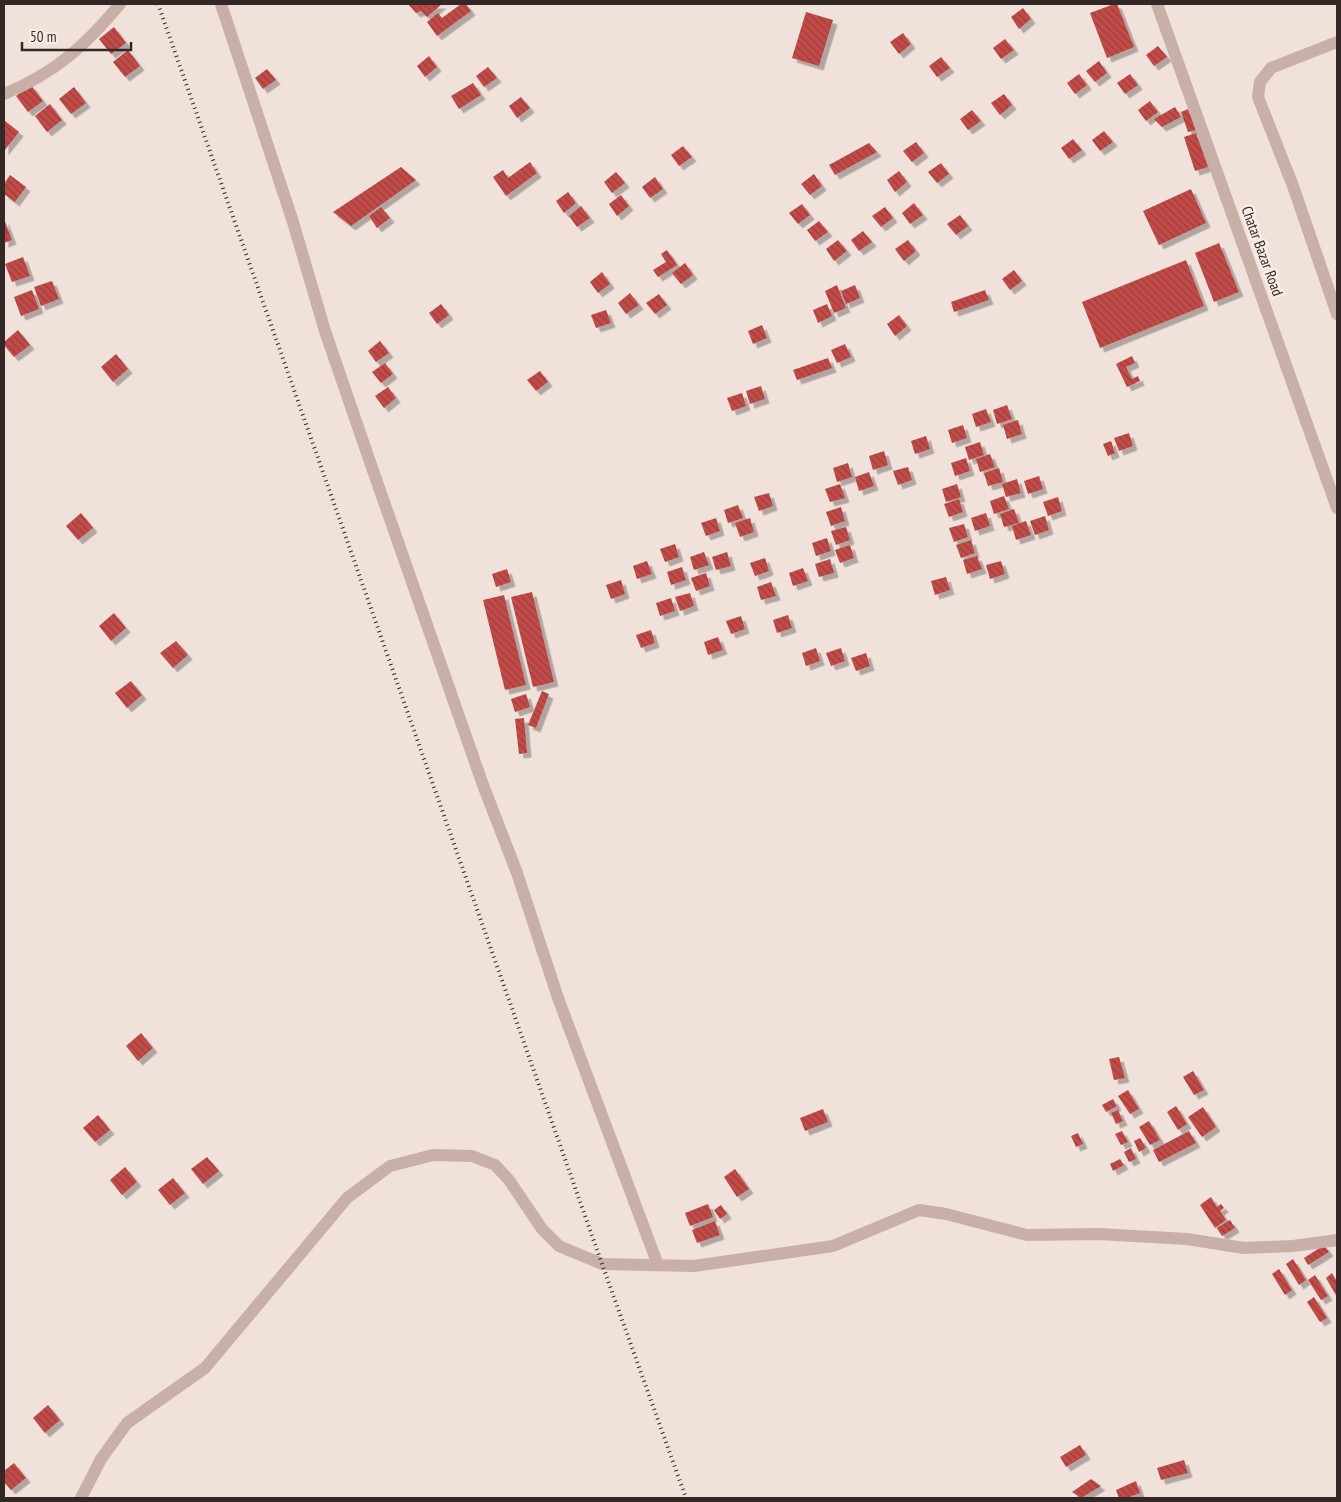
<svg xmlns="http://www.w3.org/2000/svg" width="1341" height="1502" font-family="'PT Sans Narrow',sans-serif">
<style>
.building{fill:url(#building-back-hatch);filter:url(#shadow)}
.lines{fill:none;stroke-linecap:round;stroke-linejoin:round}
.minor{stroke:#c8afa7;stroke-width:12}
.tertiary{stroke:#c8afa7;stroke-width:12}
.rail{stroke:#342827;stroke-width:4;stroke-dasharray:1 4;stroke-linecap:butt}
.labels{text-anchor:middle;stroke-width:5;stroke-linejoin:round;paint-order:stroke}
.street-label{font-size:15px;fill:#342827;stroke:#f8ece6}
</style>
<defs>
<pattern id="building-back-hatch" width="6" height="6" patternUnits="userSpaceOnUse" patternTransform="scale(1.25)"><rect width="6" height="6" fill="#c14b48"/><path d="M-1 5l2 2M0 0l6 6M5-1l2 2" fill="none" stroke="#9e3e3c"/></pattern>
<filter id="shadow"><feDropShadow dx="4.5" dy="4.5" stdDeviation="0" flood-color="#0004"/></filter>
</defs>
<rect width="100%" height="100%" fill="#f0e1da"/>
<g class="building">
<polygon points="408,4 442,4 427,17 421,11 416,13"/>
<polygon points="461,4 466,4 471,11 437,36 427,22 438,13 442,18"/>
<polygon points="1114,4 1117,4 1134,47 1107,58 1090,13"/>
<polygon points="1023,8 1031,19 1019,29 1011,17"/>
<polygon points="806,12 833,20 819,66 792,58"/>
<polygon points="114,27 126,43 111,54 99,39"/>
<polygon points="903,33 911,44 899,54 890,42"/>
<polygon points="1005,39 1014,50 1001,59 993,48"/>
<polygon points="1158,46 1167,57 1154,66 1146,55"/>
<polygon points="128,50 140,66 125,77 113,62"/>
<polygon points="429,56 437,67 425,77 417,66"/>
<polygon points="941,57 950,68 937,77 929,66"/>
<polygon points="1099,61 1107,73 1095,82 1086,71"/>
<polygon points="488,67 497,78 484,87 476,76"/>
<polygon points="267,69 276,80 263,89 255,78"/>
<polygon points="1079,74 1087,85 1075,94 1067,83"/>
<polygon points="1130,74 1138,85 1125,94 1117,83"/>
<polygon points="473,83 481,95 459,109 451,96"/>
<polygon points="31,85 43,101 28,112 16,96"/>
<polygon points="74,87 86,103 71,114 59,99"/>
<polygon points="1004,94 1012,105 1000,115 991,103"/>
<polygon points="521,97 530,108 517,118 509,106"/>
<polygon points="1150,101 1158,112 1146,121 1138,110"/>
<polygon points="50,104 62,120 47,132 35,116"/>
<polygon points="1175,107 1181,117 1162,127 1154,119"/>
<polygon points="1188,109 1196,130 1188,132 1181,112"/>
<polygon points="972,110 981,121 968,130 960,119"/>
<polygon points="4,120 19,132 4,151"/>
<polygon points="1104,131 1113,142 1100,151 1092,140"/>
<polygon points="1196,133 1208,167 1195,171 1184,137"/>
<polygon points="1073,139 1082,150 1069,159 1061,148"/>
<polygon points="916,142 924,153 912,162 903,151"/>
<polygon points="869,143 877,152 835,175 829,165"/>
<polygon points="683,146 692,157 679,166 671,155"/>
<polygon points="530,162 537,173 506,196 493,177 503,170 508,178"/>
<polygon points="941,163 949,174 937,183 928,172"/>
<polygon points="401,167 416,180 351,226 333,212"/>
<polygon points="899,171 907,182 895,192 887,180"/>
<polygon points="616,172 625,183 612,193 604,182"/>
<polygon points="814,174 822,186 810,195 801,184"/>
<polygon points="10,175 26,187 15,202 4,194 4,184"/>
<polygon points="655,177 663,189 650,198 642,187"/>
<polygon points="1191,189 1206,223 1159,245 1143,211"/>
<polygon points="568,192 576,203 564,213 556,201"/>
<polygon points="621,195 629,206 617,216 609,204"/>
<polygon points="914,203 923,215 910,224 902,213"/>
<polygon points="802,204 810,215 798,224 789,213"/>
<polygon points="581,206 590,218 577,227 569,216"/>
<polygon points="381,207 390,218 377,228 369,216"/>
<polygon points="885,207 893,218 881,227 872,216"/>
<polygon points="960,215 968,226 956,235 947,224"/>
<polygon points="4,219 12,240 4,243"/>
<polygon points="819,221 828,232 815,241 807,230"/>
<polygon points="863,231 872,242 859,251 851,240"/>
<polygon points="838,240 847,251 834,261 826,249"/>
<polygon points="908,240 916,251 904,261 895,249"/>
<polygon points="1219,243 1239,292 1214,302 1195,253"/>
<polygon points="667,250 677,265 658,277 653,270 666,262 661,254"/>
<polygon points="23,257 30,276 12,282 5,264"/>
<polygon points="1186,260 1204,306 1100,348 1082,302"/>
<polygon points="685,263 693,275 681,284 672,273"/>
<polygon points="1014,270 1022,281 1010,290 1002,279"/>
<polygon points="602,272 610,284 598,293 590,282"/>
<polygon points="52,281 59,299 41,306 34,287"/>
<polygon points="837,285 846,308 834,313 825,291"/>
<polygon points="855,285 860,298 846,304 841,291"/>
<polygon points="32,290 39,309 21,316 14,297"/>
<polygon points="985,290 989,300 954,312 951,302"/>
<polygon points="630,293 639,305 626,314 618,303"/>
<polygon points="659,294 667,305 655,314 646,303"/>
<polygon points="441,304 449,315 437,324 429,313"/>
<polygon points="827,304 832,316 818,323 813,310"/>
<polygon points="606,310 611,323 596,328 591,315"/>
<polygon points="899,315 907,326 895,336 887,324"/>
<polygon points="762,325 767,338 753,344 748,331"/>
<polygon points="18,330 30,345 14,357 4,345 4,342"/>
<polygon points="380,341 389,353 376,362 368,351"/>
<polygon points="845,344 851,357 837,363 831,350"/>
<polygon points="116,354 128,369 113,382 101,367"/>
<polygon points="1132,356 1135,363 1126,367 1132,379 1138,376 1140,381 1127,387 1116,364"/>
<polygon points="828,358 832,368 797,380 793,370"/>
<polygon points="385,363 393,374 381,383 372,372"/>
<polygon points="540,371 548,382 536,391 527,380"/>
<polygon points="761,386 765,399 750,404 746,391"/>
<polygon points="388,387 396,398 384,408 375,396"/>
<polygon points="742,393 746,406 732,411 727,398"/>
<polygon points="1007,405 1012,419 997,424 993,410"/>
<polygon points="986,409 991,422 976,427 972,414"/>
<polygon points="1018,420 1022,434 1007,439 1003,425"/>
<polygon points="963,425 967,438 952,443 948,430"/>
<polygon points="1129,433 1133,446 1119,451 1114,438"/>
<polygon points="926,436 930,449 915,454 911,441"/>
<polygon points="1111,441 1115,453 1108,456 1103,444"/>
<polygon points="980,442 984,455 969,460 965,447"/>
<polygon points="884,451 888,465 873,470 869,456"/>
<polygon points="990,454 995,467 980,472 976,459"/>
<polygon points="966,458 970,471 955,476 951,463"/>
<polygon points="848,463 852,477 837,482 833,468"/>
<polygon points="908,467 912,480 898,485 893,471"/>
<polygon points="999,468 1003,482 988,486 984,473"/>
<polygon points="869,472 874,486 859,491 855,477"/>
<polygon points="1039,476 1043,489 1028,494 1024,481"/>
<polygon points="1017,479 1021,493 1006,497 1002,484"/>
<polygon points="840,484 845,498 830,502 825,489"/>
<polygon points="957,484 961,497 946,502 942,489"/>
<polygon points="769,493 773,506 759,511 754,497"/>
<polygon points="1004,496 1009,509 994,514 990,501"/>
<polygon points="1058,497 1062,511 1048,516 1043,502"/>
<polygon points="959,499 963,512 949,517 944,504"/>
<polygon points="738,505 743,518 728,523 724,510"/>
<polygon points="841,507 845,521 831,526 826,512"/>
<polygon points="1014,509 1019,523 1004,527 1000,514"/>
<polygon points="81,513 93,528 78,540 66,526"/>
<polygon points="986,513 990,526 975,531 971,518"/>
<polygon points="1045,516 1049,530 1035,535 1030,521"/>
<polygon points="716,518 720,531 706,536 701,523"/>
<polygon points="750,518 754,532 740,537 735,523"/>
<polygon points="1026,521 1031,535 1016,540 1012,526"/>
<polygon points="964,524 968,537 954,542 949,528"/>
<polygon points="846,527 850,540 836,545 831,531"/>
<polygon points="827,538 831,551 816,556 812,543"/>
<polygon points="971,540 975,553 961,558 956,545"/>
<polygon points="675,544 679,557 665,562 660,549"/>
<polygon points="850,545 854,558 840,563 835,550"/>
<polygon points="704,552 709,565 694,570 690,557"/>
<polygon points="727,552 731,566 716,570 712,557"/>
<polygon points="977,556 982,569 967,574 963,560"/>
<polygon points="765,558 769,571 755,576 750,563"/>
<polygon points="830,559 834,573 819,577 815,564"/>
<polygon points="647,561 652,574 637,579 633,566"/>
<polygon points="1001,561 1005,574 990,579 986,565"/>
<polygon points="682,567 686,580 671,585 667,572"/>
<polygon points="803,568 808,581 793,586 789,573"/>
<polygon points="507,569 511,582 496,587 492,574"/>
<polygon points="706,573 710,586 696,591 691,578"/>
<polygon points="946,577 950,590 935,595 931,581"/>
<polygon points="621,580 625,594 611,599 606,585"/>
<polygon points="771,582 776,596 761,600 757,587"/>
<polygon points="532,592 554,682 533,687 511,597"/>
<polygon points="690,593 694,606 680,611 675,597"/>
<polygon points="504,595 526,685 505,690 483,600"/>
<polygon points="671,598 675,611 660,616 656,603"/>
<polygon points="114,613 126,628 111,641 99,626"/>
<polygon points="788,615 792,628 777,633 773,620"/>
<polygon points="741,616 745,629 731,634 726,621"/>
<polygon points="651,630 655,643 641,648 636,635"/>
<polygon points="718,637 723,650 708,655 704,642"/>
<polygon points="176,641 188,655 173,668 160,653"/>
<polygon points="816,648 820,661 806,666 802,653"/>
<polygon points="841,648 845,661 831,666 826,653"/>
<polygon points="866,653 870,666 856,671 851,658"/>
<polygon points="131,681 142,695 127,708 115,693"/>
<polygon points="542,691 549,694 536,728 528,725"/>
<polygon points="526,694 530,707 515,712 511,699"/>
<polygon points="524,718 527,753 519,754 515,719"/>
<polygon points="141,1033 153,1048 138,1061 126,1046"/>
<polygon points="1119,1057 1125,1078 1114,1080 1109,1059"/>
<polygon points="1193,1071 1204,1090 1194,1095 1183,1077"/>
<polygon points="1128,1090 1139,1109 1130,1114 1118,1096"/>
<polygon points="1113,1099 1117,1106 1106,1112 1102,1105"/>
<polygon points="1176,1106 1187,1124 1178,1130 1167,1112"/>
<polygon points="1203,1107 1216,1127 1202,1137 1188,1117"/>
<polygon points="823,1109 828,1122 805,1131 800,1118"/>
<polygon points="1118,1110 1123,1121 1116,1124 1111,1113"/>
<polygon points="98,1115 110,1130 95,1142 83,1128"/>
<polygon points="1149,1121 1160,1140 1150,1145 1139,1127"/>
<polygon points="1122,1131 1128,1142 1121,1145 1115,1134"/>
<polygon points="1189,1131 1196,1143 1159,1162 1153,1150"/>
<polygon points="1078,1133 1083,1144 1076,1147 1071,1136"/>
<polygon points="1140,1138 1146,1148 1139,1152 1134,1141"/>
<polygon points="1131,1148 1136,1159 1129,1162 1124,1152"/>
<polygon points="207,1157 219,1171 203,1184 191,1169"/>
<polygon points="1120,1159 1124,1165 1113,1171 1110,1164"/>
<polygon points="125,1167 137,1182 122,1195 110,1180"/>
<polygon points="735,1169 749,1189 737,1197 724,1177"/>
<polygon points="173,1178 185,1193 170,1205 158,1190"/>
<polygon points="1211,1197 1217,1207 1221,1204 1224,1208 1220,1211 1226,1220 1215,1228 1200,1205"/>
<polygon points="708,1204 713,1217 690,1226 685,1213"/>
<polygon points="721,1205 727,1214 720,1219 714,1210"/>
<polygon points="1230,1220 1235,1228 1222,1236 1217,1228"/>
<polygon points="715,1221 720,1235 697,1243 692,1230"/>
<polygon points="1324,1245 1329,1252 1308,1265 1304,1258"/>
<polygon points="1293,1259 1306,1280 1299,1285 1286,1264"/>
<polygon points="1279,1269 1292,1290 1285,1295 1272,1274"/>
<polygon points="1332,1273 1337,1282 1337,1297 1326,1278"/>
<polygon points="1315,1275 1328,1296 1321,1300 1308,1280"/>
<polygon points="1314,1297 1327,1318 1320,1322 1307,1302"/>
<polygon points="48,1405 60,1420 45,1433 33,1418"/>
<polygon points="1080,1445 1086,1455 1066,1467 1060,1457"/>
<polygon points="1184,1460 1188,1473 1161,1480 1157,1468"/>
<polygon points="14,1463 26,1478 11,1490 4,1482 4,1471"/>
<polygon points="1091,1479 1101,1486 1081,1498 1072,1492"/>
<polygon points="1136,1481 1140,1493 1127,1498 1119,1498 1116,1490"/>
</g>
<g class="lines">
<g class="minor">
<polyline points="221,4 293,222 325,331 369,459 483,785 517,873 558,998 658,1265"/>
<polyline points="1157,4 1337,508"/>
<polyline points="1337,42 1271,68 1260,82 1258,97 1293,186 1337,314"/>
<polyline points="81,1498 101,1459 127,1423 205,1368 347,1198 390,1166 433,1155 472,1156 495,1165 509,1180 542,1229 559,1246 602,1264 694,1266 833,1246 919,1210 946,1214 1027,1235 1099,1234 1187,1239 1244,1248 1293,1246 1337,1240"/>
</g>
<path class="tertiary" d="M4,94C55,73 85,46 120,4"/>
<polyline class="rail" points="158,4 602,1264 686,1498"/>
</g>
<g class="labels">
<g class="street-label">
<text transform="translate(1262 251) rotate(70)" y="5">Chatar Bazar Road</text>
</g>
</g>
<rect width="1341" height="1502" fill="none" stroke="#342827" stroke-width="10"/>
<path d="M22 42v8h109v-8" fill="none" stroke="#342827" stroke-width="2.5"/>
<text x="30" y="42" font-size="15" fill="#342827" stroke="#f8ece6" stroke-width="4" paint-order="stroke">50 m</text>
</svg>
